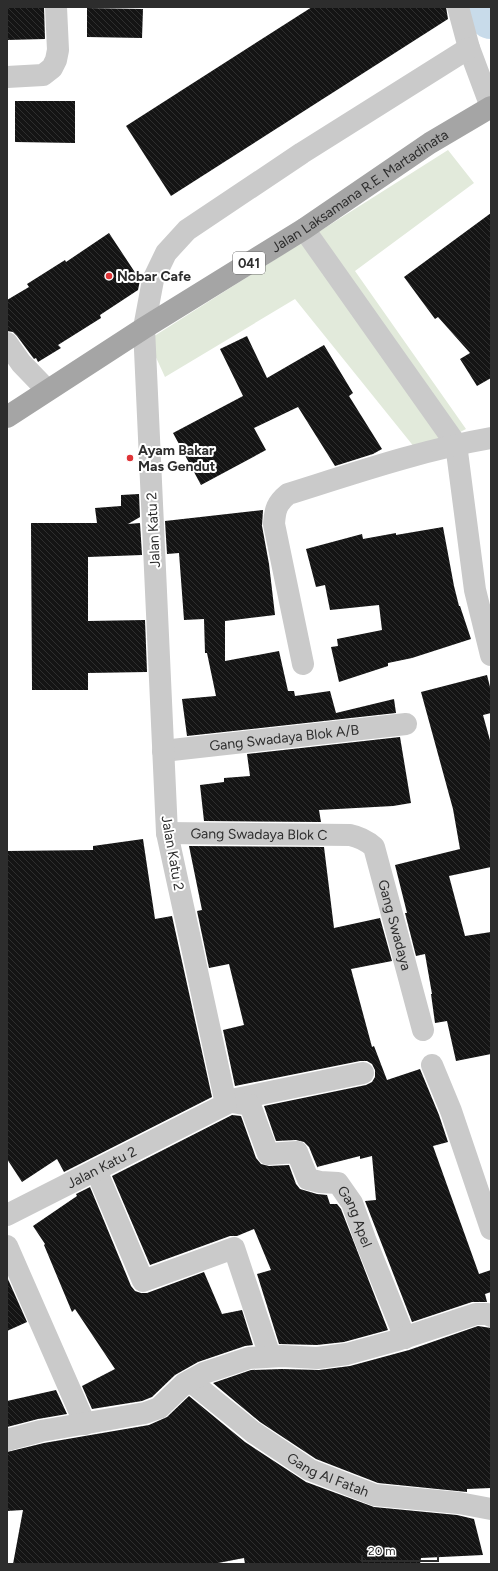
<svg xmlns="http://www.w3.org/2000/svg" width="498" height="1571" font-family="Figtree,sans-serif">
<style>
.green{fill:#e2eadb}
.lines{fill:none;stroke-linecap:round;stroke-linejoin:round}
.river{stroke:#c8dbea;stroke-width:46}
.building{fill:url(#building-back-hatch)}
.minor{stroke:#cacaca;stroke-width:22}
.major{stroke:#a5a5a5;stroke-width:22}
.poi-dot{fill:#df3437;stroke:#fff;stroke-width:1.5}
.labels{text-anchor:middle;stroke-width:4;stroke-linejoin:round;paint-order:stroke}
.shield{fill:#fff;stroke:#6c6c6c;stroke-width:1}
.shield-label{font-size:13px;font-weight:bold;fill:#2d2d2d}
.street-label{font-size:14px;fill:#2d2d2d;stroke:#fff}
.poi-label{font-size:14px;font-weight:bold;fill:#2d2d2d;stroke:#fff;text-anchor:start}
</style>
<defs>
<pattern id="building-back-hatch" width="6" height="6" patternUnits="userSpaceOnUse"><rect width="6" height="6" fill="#141414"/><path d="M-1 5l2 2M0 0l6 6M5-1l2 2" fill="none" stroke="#2e2e2e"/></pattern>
</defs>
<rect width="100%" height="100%" fill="#fff"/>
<polygon class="green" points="448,150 474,183 355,271 466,429 419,453 295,299 165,377 148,340"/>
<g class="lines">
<polyline class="river" points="487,7 491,16"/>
</g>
<g class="building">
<polygon points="312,7 446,7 448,19 171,196 126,126"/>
<polygon points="7,8 44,8 45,39 7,40"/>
<polygon points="87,8 143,9 142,38 87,37"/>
<polygon points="15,101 75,101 75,143 15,142"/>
<polygon points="491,213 491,378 477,386 460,359 470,353 438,317 435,319 404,277"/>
<polygon points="109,233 140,280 138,290 100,315 101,318 58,345 61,348 38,362 36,358 34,359 31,355 17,336 13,332 7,331 7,300 29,287 27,284 65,260 66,262"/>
<polygon points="247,336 267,378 324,345 353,393 349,396 382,449 373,454 335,466 298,407 254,428 266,450 201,485 173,433 243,396 220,349"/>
<polygon points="139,494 140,517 128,524 140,523 142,555 88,557 88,621 145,620 147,672 88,673 88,690 32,690 31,523 97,523 95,508 121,506 121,495"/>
<polygon points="263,510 262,526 269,564 275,615 225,621 225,661 279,651 288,691 294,691 295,696 330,691 336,713 394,699 396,713 187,736 182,699 216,696 207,653 205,653 204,619 184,620 179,553 167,554 165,521"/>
<polygon points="443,527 454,586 459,606 460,606 471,639 412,658 388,663 388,666 339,682 331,647 338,646 337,639 382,630 379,605 330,610 325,585 316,587 306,549 362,534 363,539 396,533 396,535"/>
<polygon points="487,675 491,691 491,713 483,715 491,744 491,867 449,876 465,936 491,932 491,1054 456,1061 447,1021 435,1023 431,994 432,994 425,954 416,956 405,913 407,913 395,865 460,849 453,809 421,692"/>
<polygon points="400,737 411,803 393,806 319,810 321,822 204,821 200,785 224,782 224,778 250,776 247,754"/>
<polygon points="143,839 155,919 172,916 212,1097 64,1172 57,1159 22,1182 7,1159 7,851 93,850 93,846"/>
<polygon points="189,846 324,847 334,928 380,918 392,961 351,969 372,1047 374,1046 387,1080 420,1069 439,1115 448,1142 433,1146 479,1274 491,1270 491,1292 485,1294 487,1302 472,1302 412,1322 365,1201 376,1200 372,1156 360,1159 360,1156 317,1167 318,1169 309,1147 304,1142 296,1140 276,1141 264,1106 366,1085 372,1082 375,1077 375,1070 372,1064 367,1061 360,1061 235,1086 223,1030 244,1025 229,964 209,968 197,911 202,910"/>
<polygon points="232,1115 241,1116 256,1158 261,1164 269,1166 289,1165 296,1184 300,1189 317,1194 327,1195 330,1204 337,1204 341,1209 388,1330 344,1342 317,1345 279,1344 257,1274 271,1270 254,1229 237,1236 230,1236 150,1265 112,1176"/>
<polygon points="90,1187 131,1286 135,1291 141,1293 147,1293 204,1272 222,1314 242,1310 253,1345 245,1346 198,1362 175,1375 152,1397 142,1401 92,1409 82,1386 115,1369 75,1309 72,1312 44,1245 45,1244 33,1226 77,1196 76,1194"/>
<polygon points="7,1277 27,1322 7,1331"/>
<polygon points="478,1326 491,1328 491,1488 467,1489 467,1492 378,1483 316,1459 260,1422 213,1383 251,1370 282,1369 319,1370 350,1366 409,1350"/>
<polygon points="56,1390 67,1414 38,1419 7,1427 7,1401"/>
<polygon points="189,1396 245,1442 306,1482 374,1507 457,1515 474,1519 483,1555 421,1558 420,1564 245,1564 244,1558 213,1564 13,1564 23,1510 7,1511 7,1452 44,1443 149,1425 167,1417"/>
</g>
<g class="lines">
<g class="minor">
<polyline points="458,7 469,48 491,107"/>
<polyline points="7,77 43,75 52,68 56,60 58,50 56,7"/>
<polyline points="304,229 456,444 475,590 491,655"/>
<polyline points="7,343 21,363 47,390"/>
<path d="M303,664L274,524C275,509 277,503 288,494C355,473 422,450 491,438"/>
<path id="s1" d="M163,751L406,724"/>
<path id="s2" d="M167,833L350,835C360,837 366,840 374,847L423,1030"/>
<polyline points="432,1065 451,1111 491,1229"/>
<polyline points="231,1100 363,1073"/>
<path id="s3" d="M226,1101L250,1105L268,1154L297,1152L308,1179L320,1182L338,1183L352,1203L365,1239L405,1338"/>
<polyline points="96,1170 143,1281 234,1248 270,1356"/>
<path id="s4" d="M7,1215L226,1104L167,833L144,328L153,280L166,253L187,230L302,153L469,48"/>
<polyline points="7,1246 85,1424"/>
<path id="s5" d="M190,1381L253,1432L310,1470L375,1495L459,1503L491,1509"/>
<polyline points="7,1440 41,1431 145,1413 159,1408 184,1384 204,1373 249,1358 282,1356 317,1358 347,1354 394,1341 476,1314 487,1314 491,1316"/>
</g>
<path class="major" id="s6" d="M7,417L144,328L304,229L430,143L491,107"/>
</g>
<g class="poi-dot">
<circle cx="109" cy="276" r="4"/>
<circle cx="130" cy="458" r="4"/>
</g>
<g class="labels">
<rect class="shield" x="233" y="252" width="32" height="22" rx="3"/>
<g class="shield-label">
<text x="249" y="268">041</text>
</g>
<g class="street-label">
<text dy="5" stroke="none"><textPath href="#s6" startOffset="419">Jalan Laksamana R.E. Martadinata</textPath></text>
<text transform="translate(153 530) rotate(-93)" y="5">Jalan Katu 2</text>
<text dy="5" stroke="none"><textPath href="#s1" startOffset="122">Gang Swadaya Blok A/B</textPath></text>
<text dy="5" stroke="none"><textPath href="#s2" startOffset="92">Gang Swadaya Blok C</textPath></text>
<text transform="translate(173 853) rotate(80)" y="5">Jalan Katu 2</text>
<text dy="5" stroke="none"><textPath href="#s2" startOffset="291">Gang Swadaya</textPath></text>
<text dy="5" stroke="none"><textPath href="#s4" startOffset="106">Jalan Katu 2</textPath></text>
<text dy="5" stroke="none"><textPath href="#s3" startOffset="203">Gang Apel</textPath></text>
<text dy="5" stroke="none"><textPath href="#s5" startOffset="168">Gang Al Fatah</textPath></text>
</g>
<g class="poi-label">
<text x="117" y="281">Nobar Cafe</text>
<text x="138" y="455">Ayam Bakar<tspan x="138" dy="16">Mas Gendut</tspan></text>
</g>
</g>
<rect width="498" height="1571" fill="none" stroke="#2d2d2d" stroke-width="16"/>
<path d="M362 1555v6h76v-6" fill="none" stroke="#2d2d2d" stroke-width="2"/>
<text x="368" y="1555" font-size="12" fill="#2d2d2d" stroke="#ffffff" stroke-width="3" paint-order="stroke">20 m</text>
</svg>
